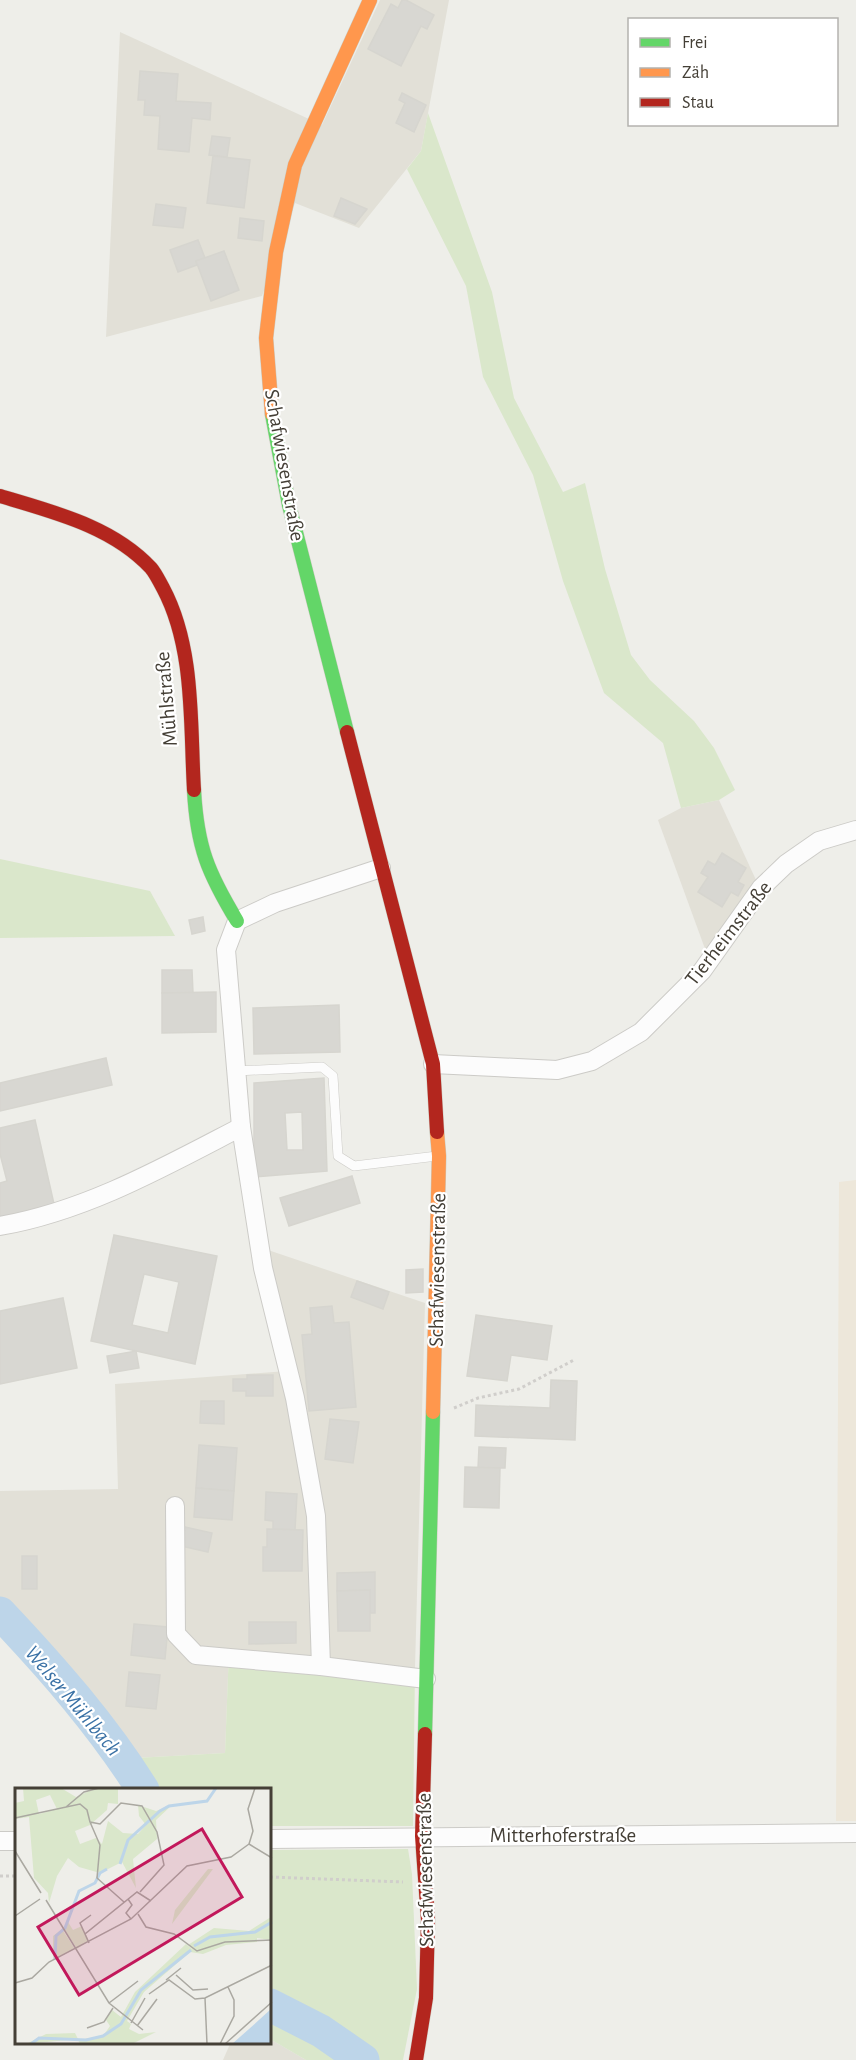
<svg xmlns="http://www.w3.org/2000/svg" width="856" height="2060" font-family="'Alegreya Sans',sans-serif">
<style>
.residential{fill:#e2e0d7}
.commercial{fill:#ede7da}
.green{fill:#dae7cb}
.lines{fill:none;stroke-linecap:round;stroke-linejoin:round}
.river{stroke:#bdd5e9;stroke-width:33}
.building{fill:#d8d7d2;stroke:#d6d5cf;stroke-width:1.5;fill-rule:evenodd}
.lane-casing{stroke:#cccbc7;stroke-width:10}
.street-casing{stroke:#cccbc7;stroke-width:20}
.fast-casing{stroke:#cccbc1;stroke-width:15}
.slow-casing{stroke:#cccbc1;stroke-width:15}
.jam-casing{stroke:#cccbc1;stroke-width:15}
.path{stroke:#d0cecb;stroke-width:3;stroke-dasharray:3 3;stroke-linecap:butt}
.lane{stroke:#fcfcfc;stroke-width:9}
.street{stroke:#fcfcfc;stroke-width:18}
.fast{stroke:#63d668;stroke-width:14}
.slow{stroke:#ff974d;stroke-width:14}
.jam{stroke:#b3261e;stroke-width:14}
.labels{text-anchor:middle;stroke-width:4.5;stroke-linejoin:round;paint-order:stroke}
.street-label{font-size:21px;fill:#443f36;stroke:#fff}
.water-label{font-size:22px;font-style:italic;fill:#3a71a5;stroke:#fff}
.inset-river{fill:none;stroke:#bdd5e9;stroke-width:3}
.inset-road{fill:none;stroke:#aaa8a1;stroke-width:1.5}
.view{fill:#c2185b;fill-opacity:0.15;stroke:#c2185b;stroke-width:3}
.inset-edge{fill:none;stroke:#443f36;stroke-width:3}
</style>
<rect width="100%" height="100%" fill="#eeeee9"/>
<g class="residential">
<polygon points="380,0 449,0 421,151 359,228 295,203 262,296 106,337 120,32 322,125"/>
<polygon points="719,800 756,880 708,957 658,820 681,808"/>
<polygon points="250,1244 425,1303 415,1668 229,1649 225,1753 118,1759 0,1619 0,1491 118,1489 115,1384 287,1371"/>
<polygon points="270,2039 306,2060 223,2060 230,2044 270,2044"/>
</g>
<polygon class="commercial" points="856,1180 856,1821 836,1821 839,1182"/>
<g class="green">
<polygon points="428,113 492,292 514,398 563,492 585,483 605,569 631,655 650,680 694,721 714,748 735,790 719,800 681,808 663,743 604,693 563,581 533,475 483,377 466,286 407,169 421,151"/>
<polygon points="0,859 150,891 175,936 0,938"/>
<polygon points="229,1649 415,1668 413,1826 270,1826 270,1790 144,1790 118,1759 225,1753"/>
<polygon points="408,1849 412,1874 417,1989 403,2060 306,2060 270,2039 270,1850"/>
</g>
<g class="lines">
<g class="river">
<path d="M0,1613C52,1668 103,1726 143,1790"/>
<polyline points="270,2005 321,2031 363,2060"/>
</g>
</g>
<g class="building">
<polygon points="402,0 406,0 434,15 427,29 421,26 401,66 368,49 391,4 398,8"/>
<polygon points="140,71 178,74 176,101 211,103 210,120 192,118 189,152 158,149 160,116 144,115 145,100 138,100"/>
<polygon points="402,93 426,105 414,132 396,123 405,103 399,100"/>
<polygon points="212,136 230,138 227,157 209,155"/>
<polygon points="213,156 250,160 244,208 207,203"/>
<polygon points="341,198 367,209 355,224 334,216"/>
<polygon points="156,204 186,208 183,228 153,225"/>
<polygon points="240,218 264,221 262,241 238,238"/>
<polygon points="198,240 205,258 196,261 197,265 178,272 170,250"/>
<polygon points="224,251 239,290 211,301 196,261"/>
<polygon points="722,853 746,868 738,882 744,885 738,896 731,892 722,907 698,892 708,877 701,873 708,861 715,865"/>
<polygon points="203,917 205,931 192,934 189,920"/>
<polygon points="162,970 192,970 193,993 162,993"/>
<polygon points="216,992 216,1032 162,1033 162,993"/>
<polygon points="339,1005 340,1052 254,1054 253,1008"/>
<polygon points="106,1058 112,1085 0,1111 0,1083"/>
<path d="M324,1078L327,1171L254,1177V1083ZM302,1112L303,1150H287L285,1113Z"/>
<polygon points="35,1120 54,1204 0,1217 0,1183 7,1181 0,1154 0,1128"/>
<polygon points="352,1176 360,1203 289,1226 280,1198"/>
<path d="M114,1235L217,1256L195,1364L91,1341ZM144,1274L179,1282L168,1333L132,1325Z"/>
<polygon points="423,1269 423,1292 406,1293 406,1270"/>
<polygon points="357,1281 389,1292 383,1309 351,1297"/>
<polygon points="63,1298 77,1368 0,1384 0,1311"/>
<polygon points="332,1306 334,1323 349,1322 356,1407 309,1411 302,1335 312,1334 310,1308"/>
<polygon points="476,1315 552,1326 547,1360 511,1355 507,1381 467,1376"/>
<polygon points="136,1351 139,1368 110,1373 107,1356"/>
<polygon points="247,1375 273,1375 273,1396 246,1396 246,1391 233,1391 233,1379 247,1379"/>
<polygon points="551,1380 577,1381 575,1440 475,1436 476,1405 550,1408"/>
<polygon points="201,1401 224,1401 224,1424 200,1423"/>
<polygon points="330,1419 359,1422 353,1463 325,1459"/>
<polygon points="199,1445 237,1448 234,1491 196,1488"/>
<polygon points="479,1447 506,1448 505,1468 478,1468"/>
<polygon points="465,1467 500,1468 499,1508 464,1507"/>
<polygon points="196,1488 234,1491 232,1520 194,1517"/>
<polygon points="266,1492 297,1494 295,1530 273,1529 273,1521 265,1520"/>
<polygon points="185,1527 212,1533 208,1552 181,1546"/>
<polygon points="267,1529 303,1530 302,1571 263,1571 263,1547 267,1547"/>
<rect x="22" y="1556" width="15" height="33"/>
<polygon points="375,1572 375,1613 370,1613 370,1590 337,1591 337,1573"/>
<polygon points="370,1590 370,1631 338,1631 337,1591"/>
<polygon points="249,1622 296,1622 296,1643 249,1644"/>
<polygon points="134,1624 168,1627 165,1659 131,1655"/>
<polygon points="129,1672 160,1675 156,1709 126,1706"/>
</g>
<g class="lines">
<g class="lane-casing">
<polyline id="lane" points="236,1071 322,1067 333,1076 338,1156 354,1166 437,1156"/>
</g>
<g class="street-casing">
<g id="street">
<polyline points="381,868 275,903 237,921 226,950 241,1127 263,1268 295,1398 316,1516 321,1666 426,1679"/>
<polyline points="433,1064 557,1070 592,1061 641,1032 702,971 761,888 786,864 819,841 856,830"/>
<path d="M0,1226C86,1211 164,1167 241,1127"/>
<polyline points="175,1506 176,1634 196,1655 321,1666"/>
<polyline points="270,1839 856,1833"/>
<polyline points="0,1841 16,1841"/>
</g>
</g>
<g class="fast-casing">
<g id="fast">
<polyline points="272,414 289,505 347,732"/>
<path d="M194,790C197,847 208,873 237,921"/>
<polyline points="425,1734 433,1412"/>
</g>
</g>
<g class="slow-casing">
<g id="slow">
<polyline points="272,414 266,338 276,252 295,165 370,0"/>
<polyline points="433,1412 439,1156 437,1132"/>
</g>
</g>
<g class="jam-casing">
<g id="jam">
<path d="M0,496C53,512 112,526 151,568C156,574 159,581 163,588C195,648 190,724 194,790"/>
<polyline points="347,732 433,1064 437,1132"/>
<polyline points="416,2060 426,1998 428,1920 422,1836 425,1734"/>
</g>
</g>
<g class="path">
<polyline points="454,1408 478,1398 519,1389 574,1360"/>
<polyline points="0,1876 16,1876"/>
<polyline points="270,1877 403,1882"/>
</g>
<use href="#lane" class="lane"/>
<use href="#street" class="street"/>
<use href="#fast" class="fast"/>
<use href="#slow" class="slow"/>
<use href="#jam" class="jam"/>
</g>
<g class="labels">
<g class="street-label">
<text transform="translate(285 465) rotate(80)" y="7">Schafwiesenstraße</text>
<text transform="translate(166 699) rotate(-95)" y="7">Mühlstraße</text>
<text transform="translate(728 933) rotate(-52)" y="7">Tierheimstraße</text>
<text transform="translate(437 1270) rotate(-89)" y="7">Schafwiesenstraße</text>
<text x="563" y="1842">Mitterhoferstraße</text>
<text transform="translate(425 1870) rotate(-91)" y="7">Schafwiesenstraße</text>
</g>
<g class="water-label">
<text transform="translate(74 1700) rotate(50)" y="8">Welser Mühlbach</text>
</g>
</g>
<g transform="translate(15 1788)">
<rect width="256" height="256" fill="#eeeee9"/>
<path d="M8,0H46L61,9L81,0H103V16L93,15L92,22L75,37L60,43L65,56L81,50L87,56L93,33L108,45L123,46L131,37L124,28L123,17L141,23L157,17L141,32L142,51L118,71L121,100L107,74L85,85L64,79L53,70L42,88L34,115L33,105L19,90L14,29L0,31V15L9,13ZM35,7L42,21L24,26L21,12ZM193,81H198L157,136L160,122ZM256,129V152L242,150V154L211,157L188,166L175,164L129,204L112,233L116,236L114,241L124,246L141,244L117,256H65L63,252L88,248L95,238L91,232L97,222L106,229L120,204L171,156L179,163L173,157L199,140L234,143ZM53,134L58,142L67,138L74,153L62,161L50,142ZM47,141L60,161L38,172V148ZM60,245L63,251L11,256L31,246Z" fill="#dae7cb" fill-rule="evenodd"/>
<path d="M256,221V256H217L234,241Z" fill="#bdd5e9"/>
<path class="inset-river" d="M105,76L113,52L145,23L154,18L192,13L201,0M179,158L195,149L240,144L257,134M40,172L41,148L50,140L64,103L80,95L85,85L92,81M16,256L24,250L71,252L88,248L106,236L126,202L176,162"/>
<path class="inset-road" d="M51,19L69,4L84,0M0,30L65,16L72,22L75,34L85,36L106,15L127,18L142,44L149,77L125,104M75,34L85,57L82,90L109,114M234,56L238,43L233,21L240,0M234,56L257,70M0,63L26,105M113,111L117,117L111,125L116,131M31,112L94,215L128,242M123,126L131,139L159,146L182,163L210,154L257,152M0,128L25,111M70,146L65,135L76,127M74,155L70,146L122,104L136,113M161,187L178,202L193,201M151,192L166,180M0,195L17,190L34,174L116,131L172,78L216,69L234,56M134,206L154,192L180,211L190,210L257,177M190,210L192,256H205L219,228V212L213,199M94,215L123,193M116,235L130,210M122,238L142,211M72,240L89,234L98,220M210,256L257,214"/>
<path class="view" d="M187,41L227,109L64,207L23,139Z"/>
<rect width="256" height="256" class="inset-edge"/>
</g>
<rect x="628" y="18" width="210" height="108" fill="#ffffff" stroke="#b4b2af" stroke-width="1.5"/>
<rect x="640" y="38" width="30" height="9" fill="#63d668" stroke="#b4b2af" stroke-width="1.5"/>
<text x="682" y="48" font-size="18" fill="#443f36">Frei</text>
<rect x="640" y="68" width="30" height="9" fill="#ff974d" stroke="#b4b2af" stroke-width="1.5"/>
<text x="682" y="78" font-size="18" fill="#443f36">Zäh</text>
<rect x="640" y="98" width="30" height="9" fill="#b3261e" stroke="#b4b2af" stroke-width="1.5"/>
<text x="682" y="108" font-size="18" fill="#443f36">Stau</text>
</svg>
